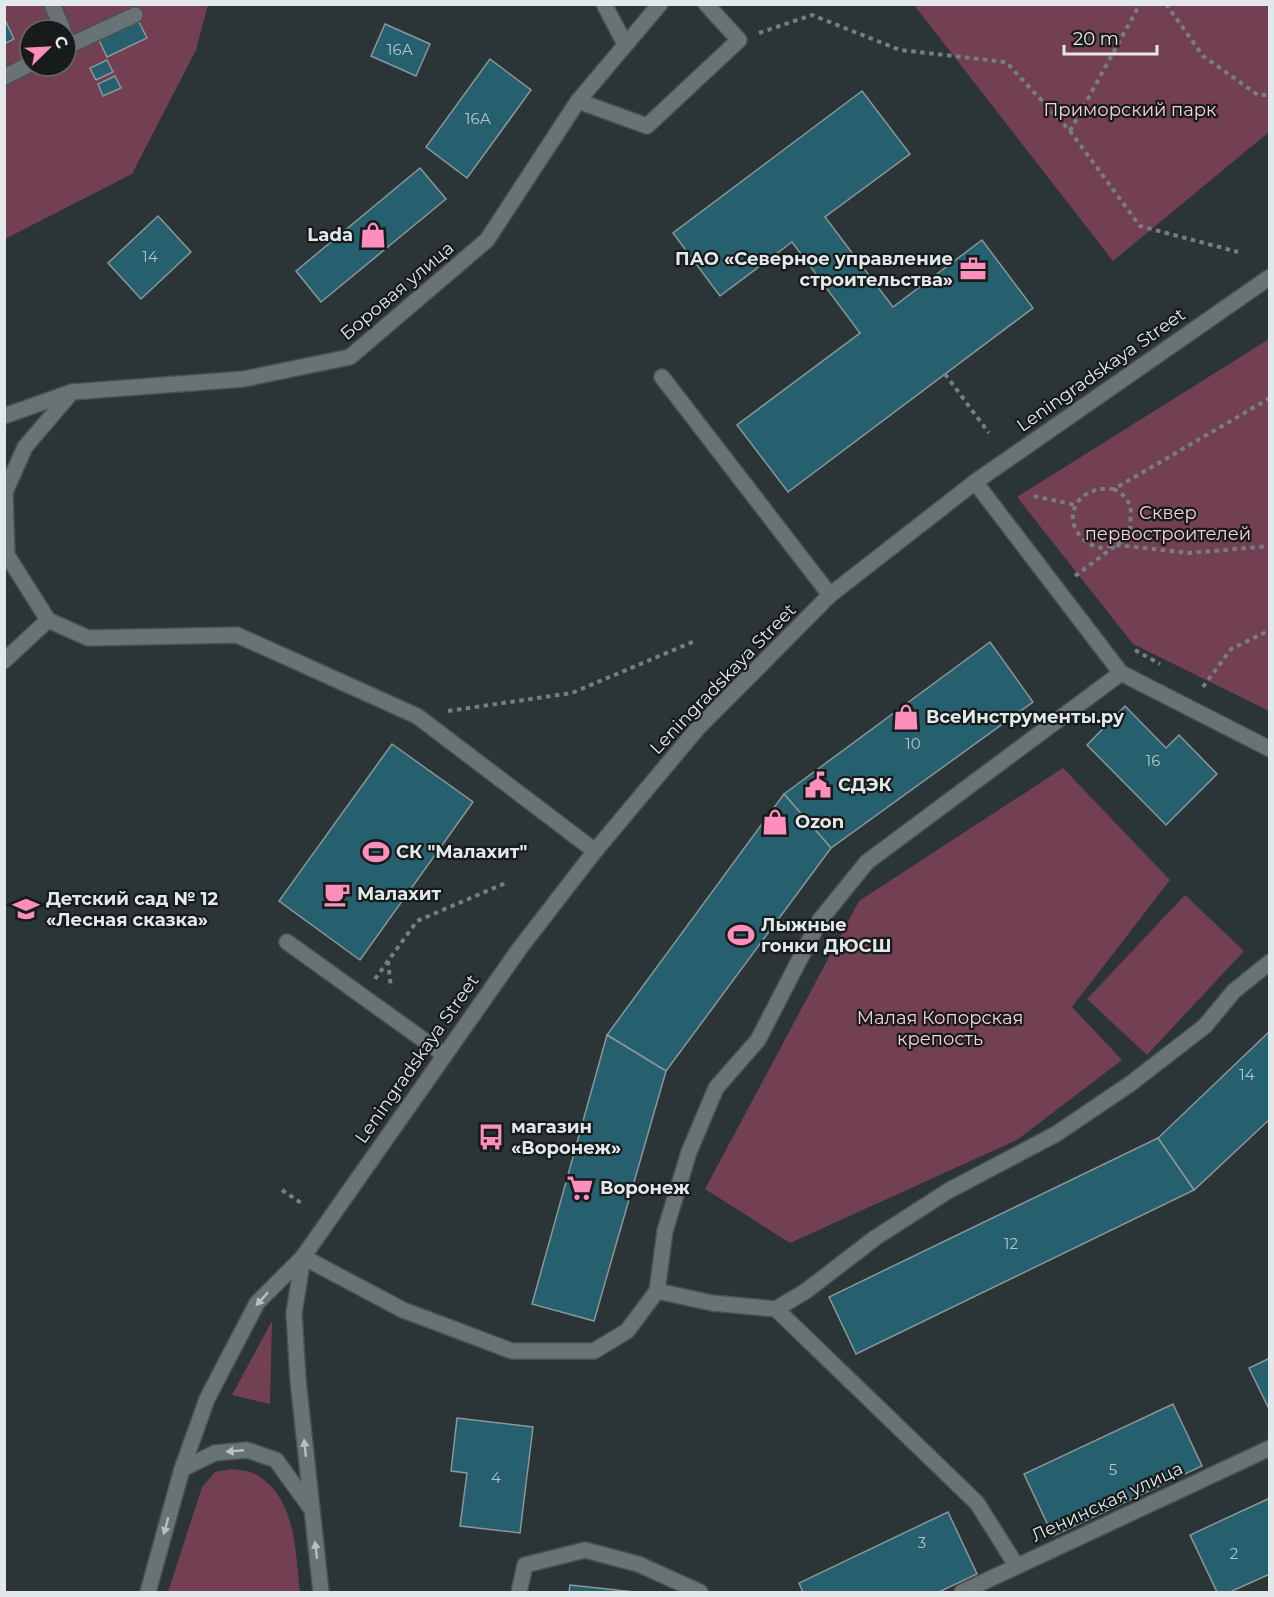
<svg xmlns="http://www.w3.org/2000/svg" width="1274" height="1597" font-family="Montserrat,sans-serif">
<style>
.green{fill:#723f53;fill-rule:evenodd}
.building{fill:#26606e;stroke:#8b9699;stroke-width:1.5}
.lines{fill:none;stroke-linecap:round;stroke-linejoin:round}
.service-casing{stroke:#495153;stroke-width:18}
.minor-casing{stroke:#495153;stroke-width:18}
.secondary-casing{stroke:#495153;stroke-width:18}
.path{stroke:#767e80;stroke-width:4;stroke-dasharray:4.5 4.5;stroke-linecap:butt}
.service{stroke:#697376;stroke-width:15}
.minor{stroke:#697376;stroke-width:15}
.secondary{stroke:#697376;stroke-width:15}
.oneway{fill:#b8bfc1}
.labels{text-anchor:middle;stroke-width:4.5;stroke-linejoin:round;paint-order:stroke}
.number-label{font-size:15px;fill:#b4c6cb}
.park-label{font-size:18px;fill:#fbcedd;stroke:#171b1c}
.poi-label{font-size:18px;font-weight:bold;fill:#e3e8ea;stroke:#171b1c;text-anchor:start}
.street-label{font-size:18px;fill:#e3e8ea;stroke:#171b1c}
</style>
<rect width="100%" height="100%" fill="#2b3436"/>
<g class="green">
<path d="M5,5H208L196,50L132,174L5,239ZM30,30H66V66H30Z"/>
<polygon points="914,5 1269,5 1269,132 1113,261"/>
<polygon points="1269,339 1269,711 1133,644 1017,497"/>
<polygon points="1063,768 1170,880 1072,1007 1122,1060 1017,1140 790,1243 705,1189 859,901"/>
<polygon points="1185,895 1244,951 1147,1055 1087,999"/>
<polygon points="272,1321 270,1404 232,1395"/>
<path d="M232,1469C240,1470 249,1471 255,1474C297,1497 295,1552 300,1592H168L202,1487L215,1472Z"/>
</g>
<g class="building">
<polygon points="4,18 14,39 4,44"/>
<polygon points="139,22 147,38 107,57 99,40"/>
<polygon points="385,24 430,44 416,76 371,56"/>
<polygon points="490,59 531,90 467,178 426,147"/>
<polygon points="107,60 113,72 96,80 90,68"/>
<polygon points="115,76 121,88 103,96 98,84"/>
<polygon points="862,91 910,154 825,217 893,307 982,240 1033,308 788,492 737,425 860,333 792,242 720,296 673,233"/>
<polygon points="420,168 446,199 321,302 296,271"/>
<polygon points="158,216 191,252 141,299 108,263"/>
<polygon points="990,642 1033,702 831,848 784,794"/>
<polygon points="1125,706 1166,748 1179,735 1217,774 1166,825 1087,745"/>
<polygon points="392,744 473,802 360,960 279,901"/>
<polygon points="784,794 831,848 666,1071 607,1035"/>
<polygon points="1270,1031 1270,1119 1194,1190 1158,1138"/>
<polygon points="607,1035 666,1071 594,1321 532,1304"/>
<polygon points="1158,1138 1194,1190 856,1354 829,1297"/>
<polygon points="1270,1358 1270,1411 1249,1368"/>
<polygon points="1173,1404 1202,1466 1053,1536 1024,1474"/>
<polygon points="457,1418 533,1427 520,1533 460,1526 467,1473 451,1471"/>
<polygon points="1270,1498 1270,1574 1230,1592 1217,1592 1190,1535"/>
<polygon points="948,1512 977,1574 939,1592 803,1592 799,1583"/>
<polygon points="570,1585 635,1592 569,1592"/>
</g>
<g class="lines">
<g class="service-casing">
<g id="service">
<polyline points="52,4 63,30"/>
<polyline points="604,4 625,44"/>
<polyline points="66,47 135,15"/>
<polyline points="4,77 30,64"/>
<polyline points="578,101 647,126 739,40 706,4"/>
<polyline points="662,377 830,595"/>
<polyline points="975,482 1121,673"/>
<polyline points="4,661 48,620"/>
<polyline points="287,942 443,1054"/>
<polyline points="303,1257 403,1310 512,1351 594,1351 627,1331 657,1291"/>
<polyline points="776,1309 806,1291 875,1238 948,1191 1056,1134 1130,1084 1205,1026 1234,991 1270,962"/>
<polyline points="1016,1565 977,1503 776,1309 712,1303 657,1291 665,1231 689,1152 716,1088 758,1040 820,920 867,862 1121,673 1270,749"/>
<polyline points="519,1592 525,1565 585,1550 638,1564 700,1592"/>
</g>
</g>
<g class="minor-casing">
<g id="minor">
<polyline points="72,392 25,447 5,492 7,555 48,620 88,638 237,635 417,716 595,851"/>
<polyline points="4,416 72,392 244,379 350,357 487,240 578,101 660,4"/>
<polyline points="962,1592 1270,1448"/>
</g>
</g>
<g class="secondary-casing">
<g id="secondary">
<polyline points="303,1257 294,1313 298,1380 321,1592"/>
<polyline points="182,1469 215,1453 247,1450 276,1460 310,1507"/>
<polyline points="148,1592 182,1469 207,1399 257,1303 303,1257 520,948 595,851 697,729 830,595 975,482 1270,277"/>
</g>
</g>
<g class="path">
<polyline points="1166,4 1203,56 1258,95 1270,95"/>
<polyline points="759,33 812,15 900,50 1006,62 1070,131 1140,226 1238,252"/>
<polyline points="1070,131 1140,4"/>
<polyline points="945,374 989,433"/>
<path d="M1114,489C1070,484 1056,531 1098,548L1117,545L1189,553L1270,546"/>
<polyline points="1034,496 1075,505"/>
<polyline points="1075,576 1123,540 1130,531 1131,506 1122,494 1114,489 1270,398"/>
<polyline points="1135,650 1160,664"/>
<polyline points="1203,687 1231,649 1270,630"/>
<polyline points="448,711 572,693 697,640"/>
<polyline points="388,961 391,988"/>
<polyline points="375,979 417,921 508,882"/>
<polyline points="282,1190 301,1203"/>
</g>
<use href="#service" class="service"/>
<use href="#minor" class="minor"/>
<use href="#secondary" class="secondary"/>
</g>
<defs><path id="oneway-solid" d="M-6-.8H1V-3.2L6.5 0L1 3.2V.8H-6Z" transform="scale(1.5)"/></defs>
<g class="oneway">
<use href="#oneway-solid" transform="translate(262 1299) rotate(132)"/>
<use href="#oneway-solid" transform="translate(305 1448) rotate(-96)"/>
<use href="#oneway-solid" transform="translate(235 1451) rotate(175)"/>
<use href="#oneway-solid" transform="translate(166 1526) rotate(105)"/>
<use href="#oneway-solid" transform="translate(316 1550) rotate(-97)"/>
</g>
<defs>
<g id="shop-bare" transform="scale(2.07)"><path d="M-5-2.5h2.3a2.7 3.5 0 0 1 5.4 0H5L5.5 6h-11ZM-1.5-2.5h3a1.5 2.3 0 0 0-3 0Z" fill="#fe8ebb" stroke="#171b1c" stroke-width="2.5" paint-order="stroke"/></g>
<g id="office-bare" transform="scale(2.07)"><path d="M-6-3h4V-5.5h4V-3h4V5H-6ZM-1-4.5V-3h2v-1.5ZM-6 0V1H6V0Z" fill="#fe8ebb" stroke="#171b1c" stroke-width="2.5" paint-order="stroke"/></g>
<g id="civic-bare" transform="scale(2.07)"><path d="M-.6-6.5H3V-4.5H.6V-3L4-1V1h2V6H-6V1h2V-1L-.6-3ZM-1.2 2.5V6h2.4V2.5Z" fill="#fe8ebb" stroke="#171b1c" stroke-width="2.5" paint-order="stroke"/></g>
<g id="stadium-bare" transform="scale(2.07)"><path d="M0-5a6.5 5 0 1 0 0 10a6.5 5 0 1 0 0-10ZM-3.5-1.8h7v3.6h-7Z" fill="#fe8ebb" stroke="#171b1c" stroke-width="2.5" paint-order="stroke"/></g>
<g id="cafe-bare" transform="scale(2.07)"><path d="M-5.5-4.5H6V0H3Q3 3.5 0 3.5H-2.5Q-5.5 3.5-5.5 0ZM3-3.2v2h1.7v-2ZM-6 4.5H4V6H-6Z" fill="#fe8ebb" stroke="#171b1c" stroke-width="2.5" paint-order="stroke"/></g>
<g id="school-bare" transform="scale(2.07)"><path d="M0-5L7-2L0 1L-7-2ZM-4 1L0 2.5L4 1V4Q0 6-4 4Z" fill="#fe8ebb" stroke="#171b1c" stroke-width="2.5" paint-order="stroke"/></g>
<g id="bus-bare" transform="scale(2.07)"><path d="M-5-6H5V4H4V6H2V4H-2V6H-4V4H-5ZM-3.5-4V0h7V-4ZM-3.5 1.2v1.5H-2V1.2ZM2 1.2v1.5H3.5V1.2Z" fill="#fe8ebb" stroke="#171b1c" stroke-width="2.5" paint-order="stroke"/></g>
<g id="supermarket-bare" transform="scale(2.07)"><path d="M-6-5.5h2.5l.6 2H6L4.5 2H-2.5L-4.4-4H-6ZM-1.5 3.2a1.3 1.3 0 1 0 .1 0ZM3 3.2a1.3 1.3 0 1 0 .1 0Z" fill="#fe8ebb" stroke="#171b1c" stroke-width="2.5" paint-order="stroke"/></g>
</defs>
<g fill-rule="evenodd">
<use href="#shop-bare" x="373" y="235"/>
<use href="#office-bare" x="973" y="269"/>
<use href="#shop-bare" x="906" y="717"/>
<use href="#civic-bare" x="818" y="785"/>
<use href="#shop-bare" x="775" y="822"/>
<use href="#stadium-bare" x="376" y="852"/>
<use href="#cafe-bare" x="337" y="894"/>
<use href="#school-bare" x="26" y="909"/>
<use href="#stadium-bare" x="741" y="935"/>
<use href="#bus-bare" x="491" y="1137"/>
<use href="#supermarket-bare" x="580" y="1188"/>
</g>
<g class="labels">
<g class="number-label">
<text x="400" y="55">16А</text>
<text x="478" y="124">16А</text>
<text x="150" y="262">14</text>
<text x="913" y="749">10</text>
<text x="1153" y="766">16</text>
<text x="1247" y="1080">14</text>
<text x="1011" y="1249">12</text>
<text x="1113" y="1475">5</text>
<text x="496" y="1483">4</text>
<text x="922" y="1548">3</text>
<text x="1234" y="1559">2</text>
</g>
<g class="park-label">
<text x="1130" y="116">Приморский парк</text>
<text x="1168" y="519">Сквер<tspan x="1168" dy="21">первостроителей</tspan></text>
<text x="940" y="1024">Малая Копорская<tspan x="940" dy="21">крепость</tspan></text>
</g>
<g class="poi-label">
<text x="353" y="241" text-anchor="end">Lada</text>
<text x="953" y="265" text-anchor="end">ПАО «Северное управление<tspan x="953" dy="21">строительства»</tspan></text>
<text x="926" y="723">ВсеИнструменты.ру</text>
<text x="838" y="791">СДЭК</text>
<text x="795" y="828">Ozon</text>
<text x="396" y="858">СК "Малахит"</text>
<text x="357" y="900">Малахит</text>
<text x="46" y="905">Детский сад № 12<tspan x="46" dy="21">«Лесная сказка»</tspan></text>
<text x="761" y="931">Лыжные<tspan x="761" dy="21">гонки ДЮСШ</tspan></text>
<text x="511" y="1133">магазин<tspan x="511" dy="21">«Воронеж»</tspan></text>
<text x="600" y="1194">Воронеж</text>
</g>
<g class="street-label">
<text transform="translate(397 291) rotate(-40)" y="6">Боровая улица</text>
<text transform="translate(1101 370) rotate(-35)" y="6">Leningradskaya Street</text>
<text transform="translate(723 679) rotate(-46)" y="6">Leningradskaya Street</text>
<text transform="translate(417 1059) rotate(-55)" y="6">Leningradskaya Street</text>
<text transform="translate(1107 1502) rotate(-25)" y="6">Ленинская улица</text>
</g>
</g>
<rect width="1274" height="1597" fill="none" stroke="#e3e8ea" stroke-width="12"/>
<g transform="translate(48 48) rotate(66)"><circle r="28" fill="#171b1c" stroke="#696d6e" stroke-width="1.5"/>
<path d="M0-4.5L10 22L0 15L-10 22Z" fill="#fe8ebb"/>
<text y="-9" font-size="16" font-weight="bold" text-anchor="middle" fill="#e3e8ea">С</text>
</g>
<path d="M1064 45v9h93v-9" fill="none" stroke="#e3e8ea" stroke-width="3"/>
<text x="1073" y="45" font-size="18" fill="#e3e8ea" stroke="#171b1c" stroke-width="4.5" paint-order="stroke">20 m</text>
</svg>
